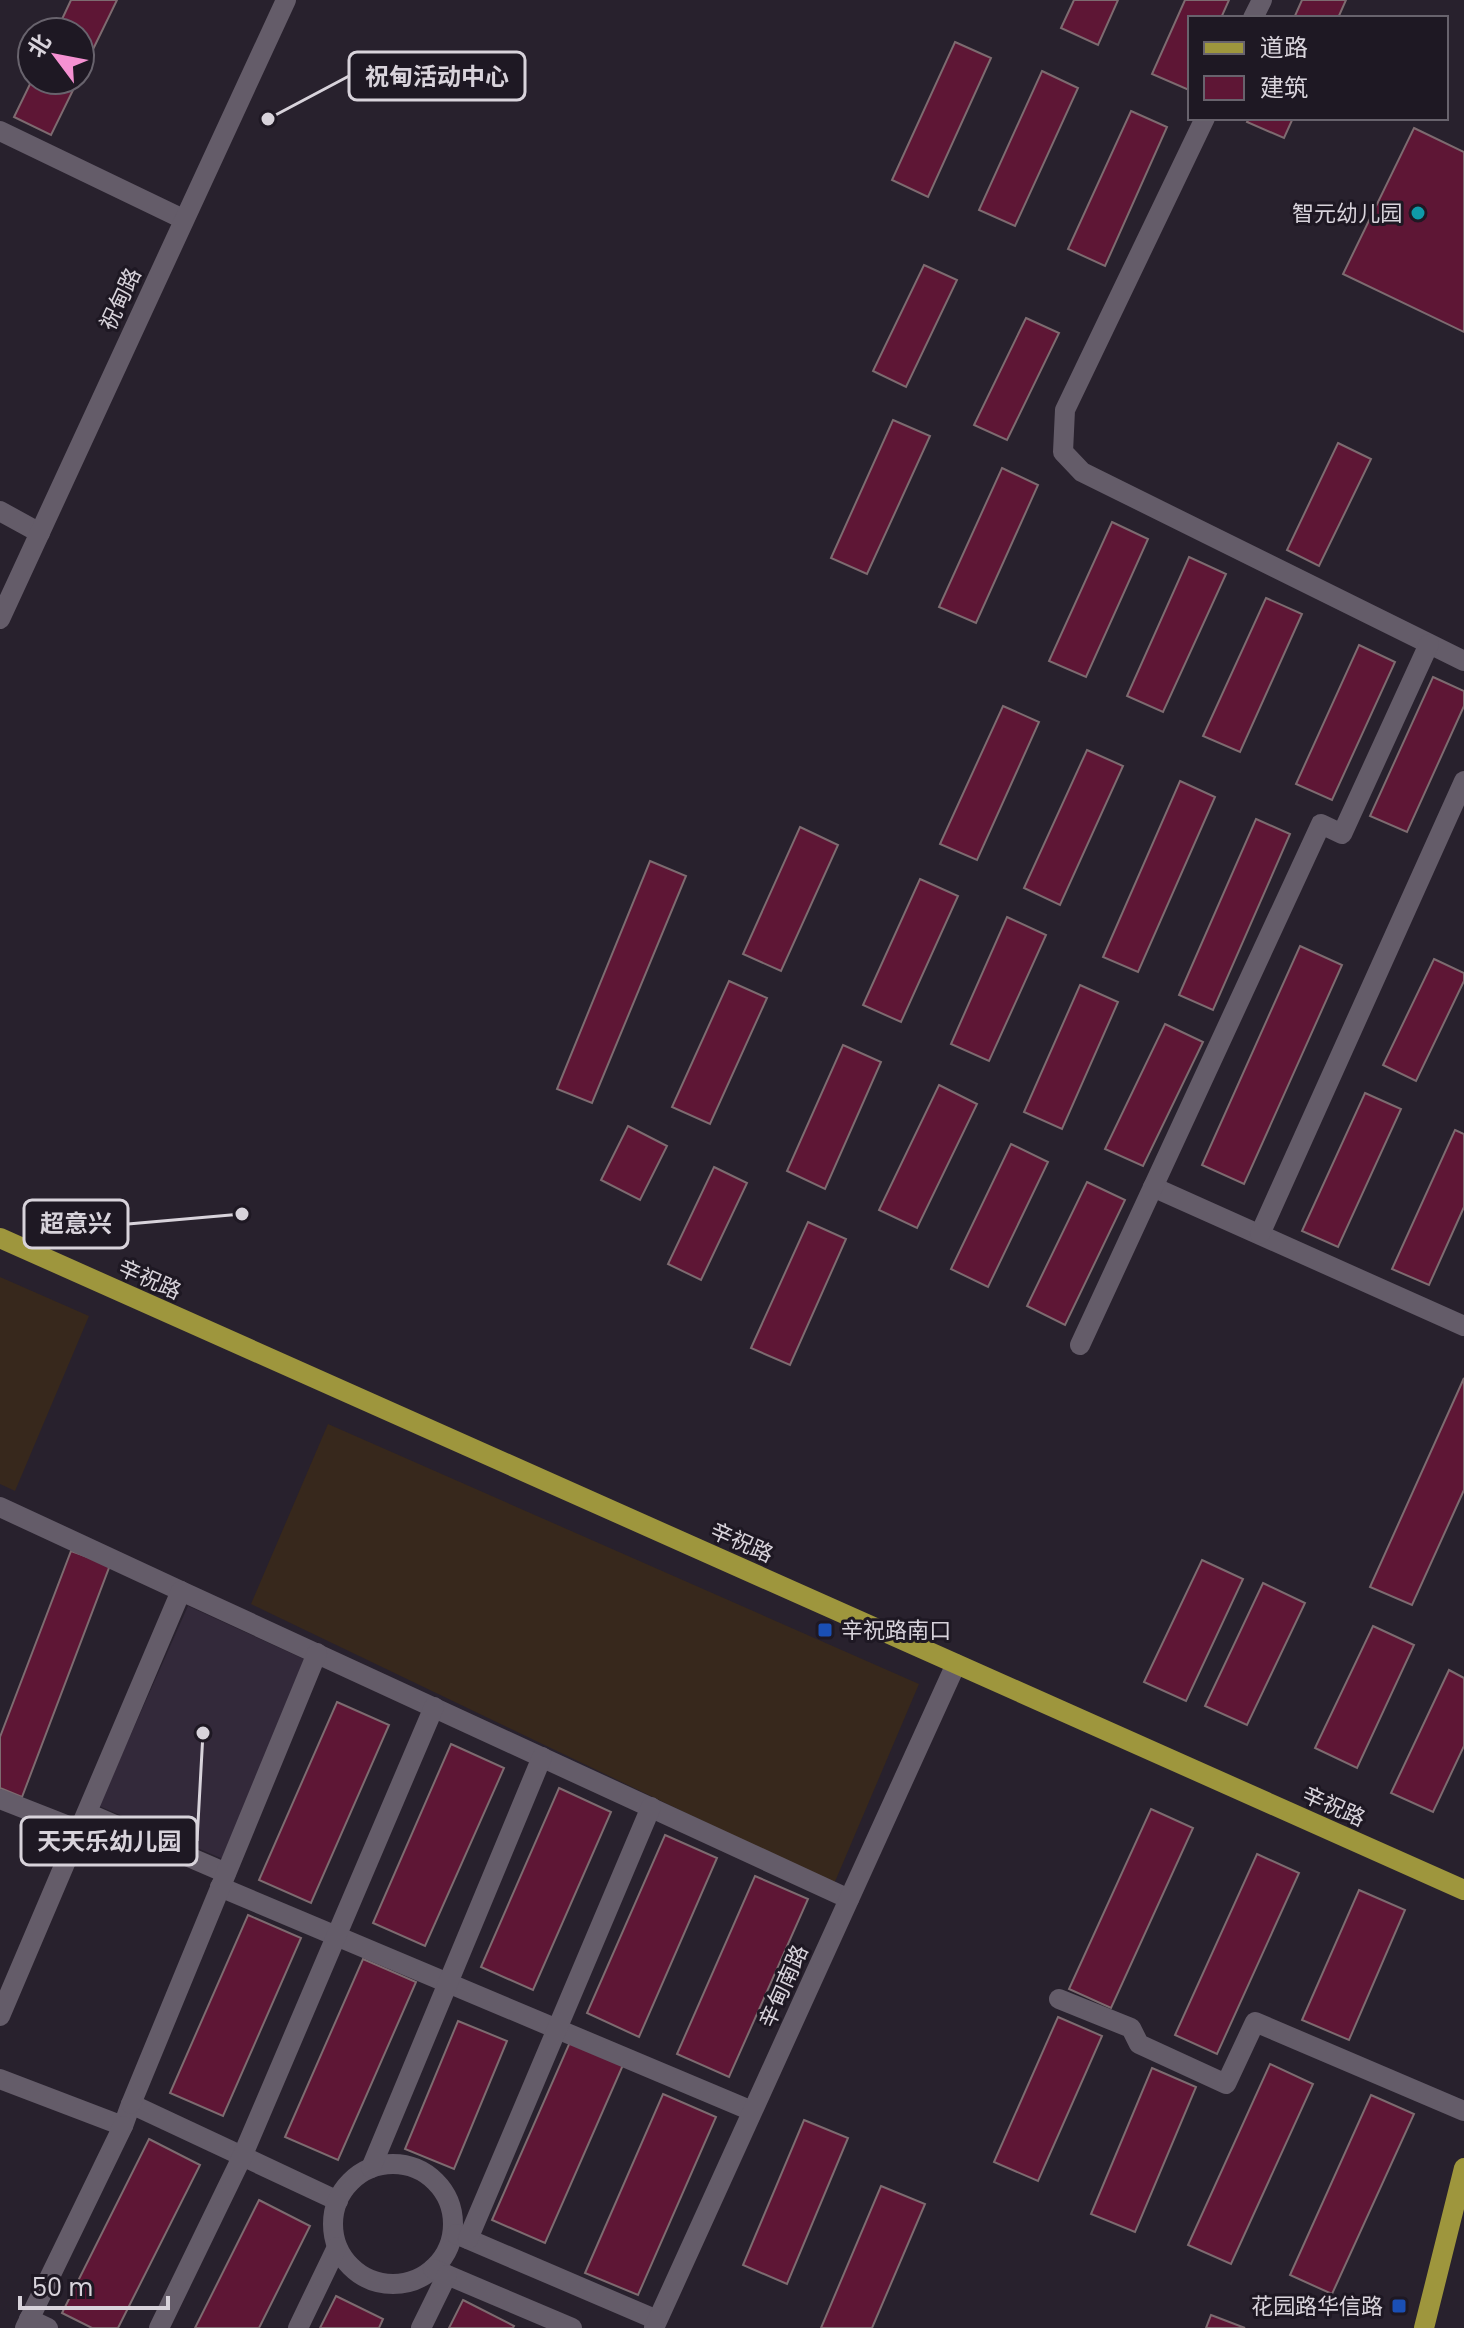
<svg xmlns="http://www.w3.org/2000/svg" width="1464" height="2328" font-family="Poppins,'Noto Sans SC',sans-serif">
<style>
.commercial{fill:#37281c}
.built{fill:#33293a}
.building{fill:#5e1635;stroke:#7d6b70;stroke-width:2}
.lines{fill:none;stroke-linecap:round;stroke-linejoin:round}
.minor{stroke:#645c69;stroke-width:20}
.major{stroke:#9e963d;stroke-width:20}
.culture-dot{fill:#0f9aa8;stroke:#1e1823;stroke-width:3}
.transit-dot{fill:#1a4fb4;stroke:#1e1823;stroke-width:3}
.labels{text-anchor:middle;stroke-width:6;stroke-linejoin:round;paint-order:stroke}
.poi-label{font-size:22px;fill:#d8d3db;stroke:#1e1823;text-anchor:end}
.street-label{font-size:22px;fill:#d8d3db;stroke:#1e1823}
.leader{fill:none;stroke:#d8d3db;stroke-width:3}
.callout-dot{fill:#d8d3db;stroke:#1e1823;stroke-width:3}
.callout{fill:#1e1823;stroke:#d8d3db;stroke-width:3}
.callout-label{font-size:24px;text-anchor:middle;font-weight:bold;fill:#d8d3db}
</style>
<rect width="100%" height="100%" fill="#28212d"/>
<g class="commercial">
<polygon points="0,1277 89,1316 15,1491 0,1484"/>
<polygon points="328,1424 919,1684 834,1884 251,1604"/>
</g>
<polygon class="built" points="188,1606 306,1660 223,1859 99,1806"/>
<g class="building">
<polygon points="71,0 117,0 80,76 80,32 56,32"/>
<polygon points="1074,0 1118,0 1098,45 1061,28"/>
<polygon points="1185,0 1229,0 1221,18 1190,18 1189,90 1152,74"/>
<polygon points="1302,0 1346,0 1338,18 1294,18"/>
<polygon points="955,42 991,58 928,197 892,180"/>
<polygon points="1042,71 1078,88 1015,226 979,210"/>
<polygon points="32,80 78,80 51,135 14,117"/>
<polygon points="1131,111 1167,127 1105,266 1068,249"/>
<polygon points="1249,118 1293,118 1284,138 1247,122"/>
<polygon points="1414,128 1464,152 1464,332 1343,274"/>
<polygon points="924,265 957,280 906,387 873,371"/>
<polygon points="1026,318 1059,333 1007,440 974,425"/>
<polygon points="893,420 930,436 867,574 831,558"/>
<polygon points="1338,443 1371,459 1319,566 1287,550"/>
<polygon points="1002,468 1038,485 976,623 939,607"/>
<polygon points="1112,522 1148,539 1086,677 1049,661"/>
<polygon points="1189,557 1226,574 1163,712 1127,696"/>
<polygon points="1266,598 1302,614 1240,752 1203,736"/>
<polygon points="1359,645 1395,662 1332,800 1296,784"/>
<polygon points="1433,677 1464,691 1464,706 1407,832 1370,816"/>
<polygon points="1003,706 1039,722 977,860 940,844"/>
<polygon points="1087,750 1123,766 1060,905 1024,888"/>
<polygon points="1180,781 1215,797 1138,972 1103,957"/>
<polygon points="1256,819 1290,834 1213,1010 1179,995"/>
<polygon points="800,827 838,845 781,971 743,954"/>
<polygon points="650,861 686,876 592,1103 557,1089"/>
<polygon points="920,879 958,896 901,1022 863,1005"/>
<polygon points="1007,917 1046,935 989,1061 951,1044"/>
<polygon points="1300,946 1342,965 1244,1184 1202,1165"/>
<polygon points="1434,959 1464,973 1464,981 1416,1081 1383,1065"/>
<polygon points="729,981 767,998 710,1124 672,1107"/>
<polygon points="1080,985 1118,1002 1062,1129 1024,1112"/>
<polygon points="1165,1024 1203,1042 1143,1166 1105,1149"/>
<polygon points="843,1045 881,1062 825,1189 787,1171"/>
<polygon points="939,1085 977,1104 917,1228 879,1210"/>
<polygon points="1365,1093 1401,1109 1338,1247 1302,1231"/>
<polygon points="628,1126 667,1146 640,1200 601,1180"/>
<polygon points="1455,1130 1464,1134 1464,1207 1429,1285 1392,1269"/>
<polygon points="1011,1144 1048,1162 988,1287 951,1269"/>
<polygon points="714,1167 747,1183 701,1280 668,1264"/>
<polygon points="1087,1182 1125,1200 1065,1325 1027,1306"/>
<polygon points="808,1222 846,1239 790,1365 751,1348"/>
<polygon points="1464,1378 1464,1490 1412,1605 1370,1587"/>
<polygon points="71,1551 110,1565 22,1797 0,1788 0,1737"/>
<polygon points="1202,1560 1243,1579 1186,1701 1144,1682"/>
<polygon points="1263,1583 1305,1603 1247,1725 1205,1706"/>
<polygon points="1373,1626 1414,1645 1357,1768 1315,1748"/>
<polygon points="1449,1670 1464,1678 1464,1746 1433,1812 1391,1793"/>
<polygon points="337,1702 389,1725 311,1903 259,1880"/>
<polygon points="451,1744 504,1768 425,1946 373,1923"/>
<polygon points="559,1788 611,1812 533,1990 481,1967"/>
<polygon points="1151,1809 1193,1828 1111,2008 1069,1989"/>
<polygon points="665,1835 717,1858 639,2037 587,2013"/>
<polygon points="1257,1854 1299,1873 1217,2054 1175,2035"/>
<polygon points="755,1876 808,1899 729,2077 677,2054"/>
<polygon points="1359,1890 1405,1910 1349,2040 1302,2020"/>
<polygon points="248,1915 301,1938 223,2116 170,2093"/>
<polygon points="363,1959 416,1982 338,2160 285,2137"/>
<polygon points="1058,2017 1102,2036 1038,2181 994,2162"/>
<polygon points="458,2021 507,2041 454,2169 405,2149"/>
<polygon points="570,2042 623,2065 545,2243 492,2220"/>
<polygon points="1270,2064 1313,2084 1231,2264 1188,2245"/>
<polygon points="1152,2068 1196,2087 1135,2232 1091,2214"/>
<polygon points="663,2094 716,2117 638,2295 585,2273"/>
<polygon points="1371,2095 1414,2114 1332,2294 1290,2275"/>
<polygon points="804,2120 848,2138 787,2284 743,2265"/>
<polygon points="149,2139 200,2165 118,2328 92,2328 62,2313"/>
<polygon points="881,2186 925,2204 872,2328 821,2328"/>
<polygon points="259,2200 310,2226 259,2328 195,2328"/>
<polygon points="336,2296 383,2319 379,2328 320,2328"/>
<polygon points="463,2300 514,2326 513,2328 449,2328"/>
<polygon points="1211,2315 1245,2328 1206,2328"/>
</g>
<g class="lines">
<g class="minor">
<polyline points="1253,18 1262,0"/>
<polyline points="1205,118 1065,410 1063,452 1082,472 1464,661"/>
<polyline points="0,131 183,219"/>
<polyline points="0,511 40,533"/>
<polyline points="0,619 286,0"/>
<polyline points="1153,1187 1464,1326"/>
<polyline points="1260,1234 1464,781"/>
<polyline points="1080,1345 1321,824 1342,834 1429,644"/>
<polyline points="0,1507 181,1591"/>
<polyline points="0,1799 79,1830"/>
<polyline points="87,1813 226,1873"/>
<polyline points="220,1887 752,2111"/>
<polyline points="1059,1999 1131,2028 1139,2044 1226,2084 1255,2022 1464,2111"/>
<polyline points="0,2016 181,1591 849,1899"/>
<polyline points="0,2079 123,2126 131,2104 338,2201"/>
<polyline points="131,2104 317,1653"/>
<circle cx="393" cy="2224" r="60"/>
<polyline points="371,2168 542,1757"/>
<polyline points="456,2234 657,2320"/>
<polyline points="468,2239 651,1807"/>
<polyline points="433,2269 572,2328"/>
<polyline points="29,2319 48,2328"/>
<polyline points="25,2328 123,2126"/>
<polyline points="159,2328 242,2157 434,1707"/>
<polyline points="298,2328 337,2247"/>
<polyline points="421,2328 447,2275"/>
<polyline points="654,2328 956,1664"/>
</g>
<g class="major">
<polyline points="0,1238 1464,1890"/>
<polyline points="1424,2328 1464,2168"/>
</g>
</g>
<circle class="culture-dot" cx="1418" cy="213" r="8"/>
<g class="transit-dot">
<rect x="817" y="1622" width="16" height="16" rx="4"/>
<rect x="1391" y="2298" width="16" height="16" rx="4"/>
</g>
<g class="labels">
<g class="poi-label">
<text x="1402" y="221">智元幼儿园</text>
<text x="841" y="1638" text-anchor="start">辛祝路南口</text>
<text x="1383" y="2314">花园路华信路</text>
</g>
<g class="street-label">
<text transform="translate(120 299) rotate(-65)" y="8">祝甸路</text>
<text transform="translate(150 1279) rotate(24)" y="8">辛祝路</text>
<text transform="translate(742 1542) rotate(24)" y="8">辛祝路</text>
<text transform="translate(1334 1806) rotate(24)" y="8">辛祝路</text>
<text transform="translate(783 1986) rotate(-66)" y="8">辛甸南路</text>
</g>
</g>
<path class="leader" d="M268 119L349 76M242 1214L128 1224M203 1733L197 1841"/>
<g class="callout-dot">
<circle cx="268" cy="119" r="8"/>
<circle cx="242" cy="1214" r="8"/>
<circle cx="203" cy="1733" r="8"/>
</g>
<g class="callout">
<rect x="349" y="52" width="176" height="48" rx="8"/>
<rect x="24" y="1200" width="104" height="48" rx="8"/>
<rect x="21" y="1817" width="176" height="48" rx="8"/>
</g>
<g class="callout-label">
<text x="437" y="85">祝甸活动中心</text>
<text x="76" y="1232">超意兴</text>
<text x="109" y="1850">天天乐幼儿园</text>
</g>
<rect x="1188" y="16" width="260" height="104" fill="#1e1823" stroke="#68636d" stroke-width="2"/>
<rect x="1204" y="42" width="40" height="12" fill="#9e963d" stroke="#68636d" stroke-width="2"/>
<text x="1260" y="56" font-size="24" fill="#d8d3db">道路</text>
<rect x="1204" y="76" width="40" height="24" fill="#5e1635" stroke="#68636d" stroke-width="2"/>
<text x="1260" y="96" font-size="24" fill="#d8d3db">建筑</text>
<g transform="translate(56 56) rotate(302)"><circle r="38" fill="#1e1823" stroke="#68636d" stroke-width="2"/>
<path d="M0-6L14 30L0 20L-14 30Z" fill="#f591d2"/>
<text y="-12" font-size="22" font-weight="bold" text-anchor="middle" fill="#d8d3db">北</text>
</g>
<path d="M20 2296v12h148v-12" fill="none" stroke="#d8d3db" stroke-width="4"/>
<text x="32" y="2296" font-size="24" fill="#d8d3db" stroke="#1e1823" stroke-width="6" paint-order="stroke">50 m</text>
</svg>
